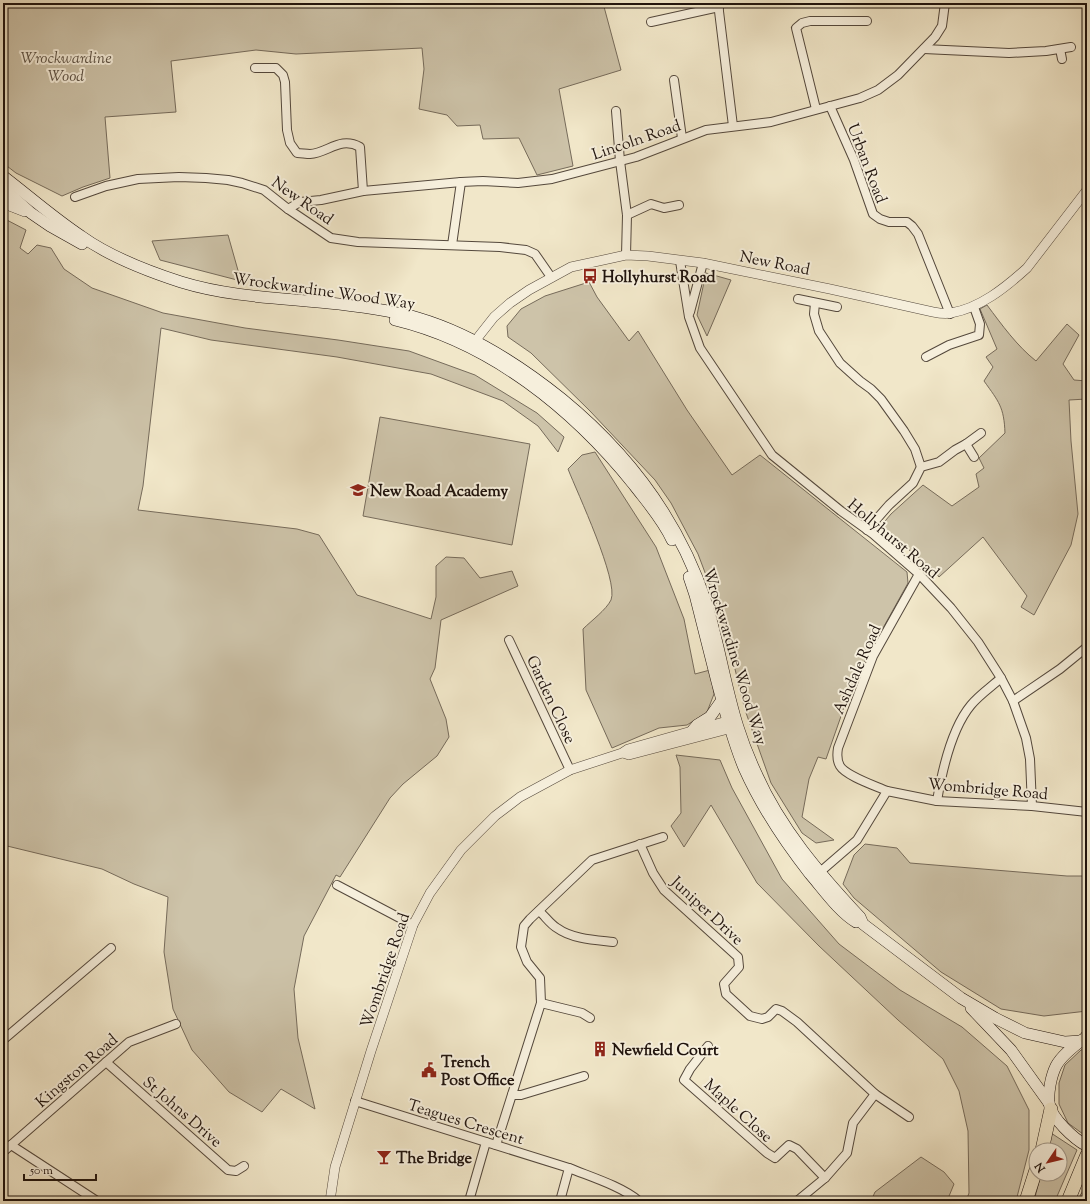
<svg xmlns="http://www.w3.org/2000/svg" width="1090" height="1204" font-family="'Sorts Mill Goudy',serif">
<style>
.green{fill:#cdc3a9;stroke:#766b5b}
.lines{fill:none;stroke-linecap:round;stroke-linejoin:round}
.minor-casing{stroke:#54483c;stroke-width:10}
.tertiary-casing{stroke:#54483c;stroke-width:10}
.secondary-casing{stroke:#1f130d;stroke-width:12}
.trunk-casing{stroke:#1f130d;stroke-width:14}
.minor{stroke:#f6efdc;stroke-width:8}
.tertiary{stroke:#f6efdc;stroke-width:9}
.secondary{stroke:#f6efdc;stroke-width:11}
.trunk{stroke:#f1e7c9;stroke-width:13}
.labels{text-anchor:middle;stroke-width:4;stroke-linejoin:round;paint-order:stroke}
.park-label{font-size:16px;font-style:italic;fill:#5c5144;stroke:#f6efdc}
.street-label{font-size:16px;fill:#1f130d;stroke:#f6efdc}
.poi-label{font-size:16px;font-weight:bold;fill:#1f130d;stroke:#f6efdc;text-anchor:start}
</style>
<rect width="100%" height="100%" fill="#f1e7c9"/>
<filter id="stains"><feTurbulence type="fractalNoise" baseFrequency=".005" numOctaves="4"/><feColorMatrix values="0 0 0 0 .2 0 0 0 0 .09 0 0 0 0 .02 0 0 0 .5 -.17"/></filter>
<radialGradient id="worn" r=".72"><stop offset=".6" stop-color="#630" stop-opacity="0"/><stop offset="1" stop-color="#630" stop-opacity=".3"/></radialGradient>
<g class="green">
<polygon points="3,3 603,3 621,70 559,89 573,166 537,175 519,138 483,139 480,125 457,126 447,115 419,109 424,69 422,48 296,54 256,50 171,61 176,112 105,117 110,178 83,187 62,196 16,173 3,163"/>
<polygon points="3,218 26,230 20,248 28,254 37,245 51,248 64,269 92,288 163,313 245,328 338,340 409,351 475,375 537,413 564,437 558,452 538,426 503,401 431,374 337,357 211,340 161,328 143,486 138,510 297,529 319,535 357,595 431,619 436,597 436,566 446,557 464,558 480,578 512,571 518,586 441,620 435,668 430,679 446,719 449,737 437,756 403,784 390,798 340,877 336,875 304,936 294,989 298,1038 315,1109 281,1089 262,1112 229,1092 192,1050 173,1009 164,952 168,897 134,884 102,869 3,845"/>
<polygon points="228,235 241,281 160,260 152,241"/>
<polygon points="706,273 731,280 707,336 697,315"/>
<polygon points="589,282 597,297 629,341 638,331 687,410 732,475 760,455 907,572 908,583 853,682 826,759 818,757 809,779 802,817 834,840 816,843 802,833 771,783 745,710 723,620 698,554 671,503 655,480 590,411 531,353 508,337 507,326 521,309 545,296"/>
<path d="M987,305C1002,325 1017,346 1036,361L1067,324L1079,335L1063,364L1074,380L1087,381V399L1069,400L1071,441L1078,514L1071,545L1034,615L1021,607L1027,596L983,537L939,577L932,568L880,527L891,514L923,485L952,506L979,487L976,474L984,468L979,458L1005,433C1004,407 999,402 984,381L993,367L986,357L997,349L980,309Z"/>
<polygon points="380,417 530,444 512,545 363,516"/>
<path d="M595,452L656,547L684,619L695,674L710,670L714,694L707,712L687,725L659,728L612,748L586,690L583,629C591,621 606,610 611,600C619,581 577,492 568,469L582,455Z"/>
<polygon points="676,755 720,760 732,788 782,879 839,944 900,990 962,1027 1007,1066 1029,1110 1029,1150 1016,1201 966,1201 969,1193 968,1131 959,1091 943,1059 898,1020 819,946 757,883 711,805 684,847 671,826 681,813 680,767"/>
<polygon points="865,844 897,848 910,863 1067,876 1087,876 1087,1011 1044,1016 1001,1009 941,972 854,898 843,884 854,855"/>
<polygon points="1087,1048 1087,1137 1068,1123 1059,1104 1059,1083 1065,1065 1081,1050"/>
<polygon points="1051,1133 1077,1150 1055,1201 1034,1201 1041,1174 1060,1174 1060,1150 1047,1150"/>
<polygon points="921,1157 944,1172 954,1184 947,1201 871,1201 875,1192"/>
</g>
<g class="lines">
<g class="minor-casing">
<g id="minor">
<polyline points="718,3 733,126"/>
<polyline points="651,22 719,7"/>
<polyline points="924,49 1009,53 1046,51 1071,47"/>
<polyline points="1060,49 1062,59"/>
<path d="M255,68H276L283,75L285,82L287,130L290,143L297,153C301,153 306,154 310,154C328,153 340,136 360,147L363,191"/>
<polyline points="674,80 682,138"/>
<polyline points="830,106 854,160 873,214 880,219 889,222 907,222 912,226 918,234 950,314"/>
<polyline points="816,109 796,28 802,23 810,21 867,21"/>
<polyline points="616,111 620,161 627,215 626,255"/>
<polyline points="75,197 106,186 138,179 179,177 206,178 228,180 242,183 264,190 288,209 331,238 358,242 500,247 526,250 535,254 551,277"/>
<polyline points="288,209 300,202 321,200 363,191 461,182 483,181 518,183 552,179 636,157 706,130 771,122 860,98 878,90 898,75 935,37 942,26 945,3"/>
<polyline points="627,215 651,204 664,208 679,205"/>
<polyline points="452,245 461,182"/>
<polyline points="680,261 689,317 700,348 772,455 841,511 873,534 919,574 951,608 978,642 1001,678 1013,701 1026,738 1030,759 1032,806"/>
<polyline points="798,299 837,307"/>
<polyline points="815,303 814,314 819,331 840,363 860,381 871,389 881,399 904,431 915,449 921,467"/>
<polyline points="690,312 703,263"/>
<polyline points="926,357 949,345 979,335 980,324 974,307"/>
<polyline points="966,444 974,457"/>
<polyline points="867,530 889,505 913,483 921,467 939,462 955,450 966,444 981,433"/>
<polyline points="509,640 570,770"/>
<polyline points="1013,701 1060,669 1087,647"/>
<path d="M887,791C876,786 846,776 840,766C837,761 837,754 838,748L873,656L919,574"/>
<path d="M937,801C942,771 951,729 971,705C979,695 991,687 1001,678"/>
<polyline points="640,844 653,873 664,890 738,957 739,967 724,984 726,994 750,1016 762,1019 768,1017 776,1009 782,1011 797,1022 875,1094 909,1117"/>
<polyline points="820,872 857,840 887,791 937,801 1032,806 1087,812"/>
<polyline points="337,885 413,925"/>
<path d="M539,911C545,916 550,924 557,928C572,939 595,940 613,942"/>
<polyline points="541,1003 582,1013 590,1018"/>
<polyline points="3,1040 111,948"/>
<polyline points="708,1046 690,1069 684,1080 767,1153 775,1158 789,1145 797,1149 825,1178"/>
<polyline points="106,1062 228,1170 236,1171 244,1166"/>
<polyline points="512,1095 521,1095 584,1076"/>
<path d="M355,1101L569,1168C591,1177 621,1186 639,1201"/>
<polyline points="11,1145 97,1201"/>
<polyline points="496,1145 541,1003 540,978 527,962 521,947 524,926 530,919 592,860 663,837"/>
<polyline points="3,1152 129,1042 176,1024"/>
<polyline points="469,1201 486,1142"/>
<polyline points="560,1201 569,1168"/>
<polyline points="797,1201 825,1178 847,1153 853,1123 875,1094"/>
</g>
</g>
<g class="tertiary-casing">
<g id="tertiary">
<path d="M473,348L479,336L494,317L510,303L529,290L571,267L626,255L648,256L703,263L830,289L933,312C938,313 945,314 951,313C980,308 1005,288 1027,268L1087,190"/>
<polyline points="623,753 629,755 736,727"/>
<polyline points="330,1201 335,1167 371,1051 413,925 430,893 461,850 495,816 520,797 570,770 622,753 628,749 734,719"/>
</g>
</g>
<g class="secondary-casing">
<g id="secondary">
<path d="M3,176C29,196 54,218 81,236C110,257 147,271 181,282C233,298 286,298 339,304C364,307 395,311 418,318C469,333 521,366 562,399C628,453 679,521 706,602C719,643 725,686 738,727C743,743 749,758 756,773C780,828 820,874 860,917L863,924L961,998L995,1018L1025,1033L1065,1042L1081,1041"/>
<polyline points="3,188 31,213 50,226 82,244"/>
<polyline points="3,203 7,204 25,211"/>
<path d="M395,320C491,343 573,409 634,485C647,502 663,520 672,540"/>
<path d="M689,577L695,595C702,623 709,650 716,678C724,708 732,739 744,768C761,806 784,841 810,874C823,889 839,912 856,922"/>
<polyline points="692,731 697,725 710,717 722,700"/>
<polyline points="971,1008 1011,1050 1049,1103"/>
<path d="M1082,1040C1073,1047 1061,1056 1056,1066C1051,1076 1048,1092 1049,1103C1051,1118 1074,1139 1087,1146"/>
</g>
</g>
<g class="trunk-casing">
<g id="trunk">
<polyline points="1086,1038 1087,1037"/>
<polyline points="1042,1150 1051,1109"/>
<polyline points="1026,1201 1036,1170"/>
<polyline points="1068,1201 1087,1155"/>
<polyline points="1085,1201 1087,1197"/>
</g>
</g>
<use href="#minor" class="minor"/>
<use href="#tertiary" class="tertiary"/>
<use href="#secondary" class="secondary"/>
<use href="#trunk" class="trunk"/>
</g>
<defs>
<g id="bus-bare" transform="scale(1.2)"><path d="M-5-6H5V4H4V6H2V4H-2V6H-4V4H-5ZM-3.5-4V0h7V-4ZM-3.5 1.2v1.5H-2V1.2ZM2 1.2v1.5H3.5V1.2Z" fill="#8f2418" stroke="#f6efdc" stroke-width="2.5" paint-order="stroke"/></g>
<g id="school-bare" transform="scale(1.2)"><path d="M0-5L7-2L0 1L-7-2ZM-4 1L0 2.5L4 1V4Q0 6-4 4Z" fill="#8f2418" stroke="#f6efdc" stroke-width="2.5" paint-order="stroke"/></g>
<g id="building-bare" transform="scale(1.2)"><path d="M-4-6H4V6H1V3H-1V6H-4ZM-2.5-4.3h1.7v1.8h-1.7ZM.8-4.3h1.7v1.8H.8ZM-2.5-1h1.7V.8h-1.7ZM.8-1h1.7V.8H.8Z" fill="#8f2418" stroke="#f6efdc" stroke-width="2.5" paint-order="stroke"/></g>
<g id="civic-bare" transform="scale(1.2)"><path d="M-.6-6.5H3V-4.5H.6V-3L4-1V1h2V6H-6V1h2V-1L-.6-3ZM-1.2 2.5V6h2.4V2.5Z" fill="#8f2418" stroke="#f6efdc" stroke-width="2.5" paint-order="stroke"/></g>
<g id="bar-bare" transform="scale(1.2)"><path d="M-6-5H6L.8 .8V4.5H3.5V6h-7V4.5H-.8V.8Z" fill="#8f2418" stroke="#f6efdc" stroke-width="2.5" paint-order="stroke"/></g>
</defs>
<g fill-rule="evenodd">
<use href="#bus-bare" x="590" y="276"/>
<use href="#school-bare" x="358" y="490"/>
<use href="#building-bare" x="600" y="1049"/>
<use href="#civic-bare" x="429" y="1070"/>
<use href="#bar-bare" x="384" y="1157"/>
</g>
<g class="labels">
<g class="park-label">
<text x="66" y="63">Wrockwardine<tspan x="66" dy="18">Wood</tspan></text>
</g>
<g class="street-label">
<text transform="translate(636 139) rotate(-19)" y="6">Lincoln Road</text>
<text transform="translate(868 163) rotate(69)" y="6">Urban Road</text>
<text transform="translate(303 200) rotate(35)" y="6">New Road</text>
<text transform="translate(775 262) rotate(11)" y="6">New Road</text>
<text transform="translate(324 290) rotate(8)" y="6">Wrockwardine Wood Way</text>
<text transform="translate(894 538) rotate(40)" y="6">Hollyhurst Road</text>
<text transform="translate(736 656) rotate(73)" y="6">Wrockwardine Wood Way</text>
<text transform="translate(856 669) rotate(-66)" y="6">Ashdale Road</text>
<text transform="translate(552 699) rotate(65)" y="6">Garden Close</text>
<text transform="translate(988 788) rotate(5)" y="6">Wombridge Road</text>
<text transform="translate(708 910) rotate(43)" y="6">Juniper Drive</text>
<text transform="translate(384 970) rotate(-71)" y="6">Wombridge Road</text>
<text transform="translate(76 1070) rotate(-41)" y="6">Kingston Road</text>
<text transform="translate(739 1110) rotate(42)" y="6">Maple Close</text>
<text transform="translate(183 1111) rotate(41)" y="6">St Johns Drive</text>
<text transform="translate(466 1121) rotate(17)" y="6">Teagues Crescent</text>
</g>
<g class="poi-label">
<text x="602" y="282">Hollyhurst Road</text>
<text x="370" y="496">New Road Academy</text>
<text x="612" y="1055">Newfield Court</text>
<text x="441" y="1067">Trench<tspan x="441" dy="18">Post Office</tspan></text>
<text x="396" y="1163">The Bridge</text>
</g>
</g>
<rect width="1090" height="1204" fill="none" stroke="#f1e7c9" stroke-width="16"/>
<rect x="4" y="4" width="1082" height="1196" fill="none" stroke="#1f130d" stroke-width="2"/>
<rect x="8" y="8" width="1074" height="1188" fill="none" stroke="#1f130d"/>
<g transform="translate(1048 1162) rotate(235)"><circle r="19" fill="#f6efdc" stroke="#a09789"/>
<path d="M0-3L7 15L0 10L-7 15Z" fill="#8f2418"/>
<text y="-6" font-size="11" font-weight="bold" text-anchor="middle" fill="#1f130d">N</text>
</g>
<path d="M24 1174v6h72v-6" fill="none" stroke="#1f130d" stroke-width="2"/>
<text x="30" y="1174" font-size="12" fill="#1f130d" stroke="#f6efdc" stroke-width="3" paint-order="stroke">50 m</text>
<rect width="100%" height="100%" filter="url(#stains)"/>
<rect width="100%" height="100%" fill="url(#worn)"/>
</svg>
